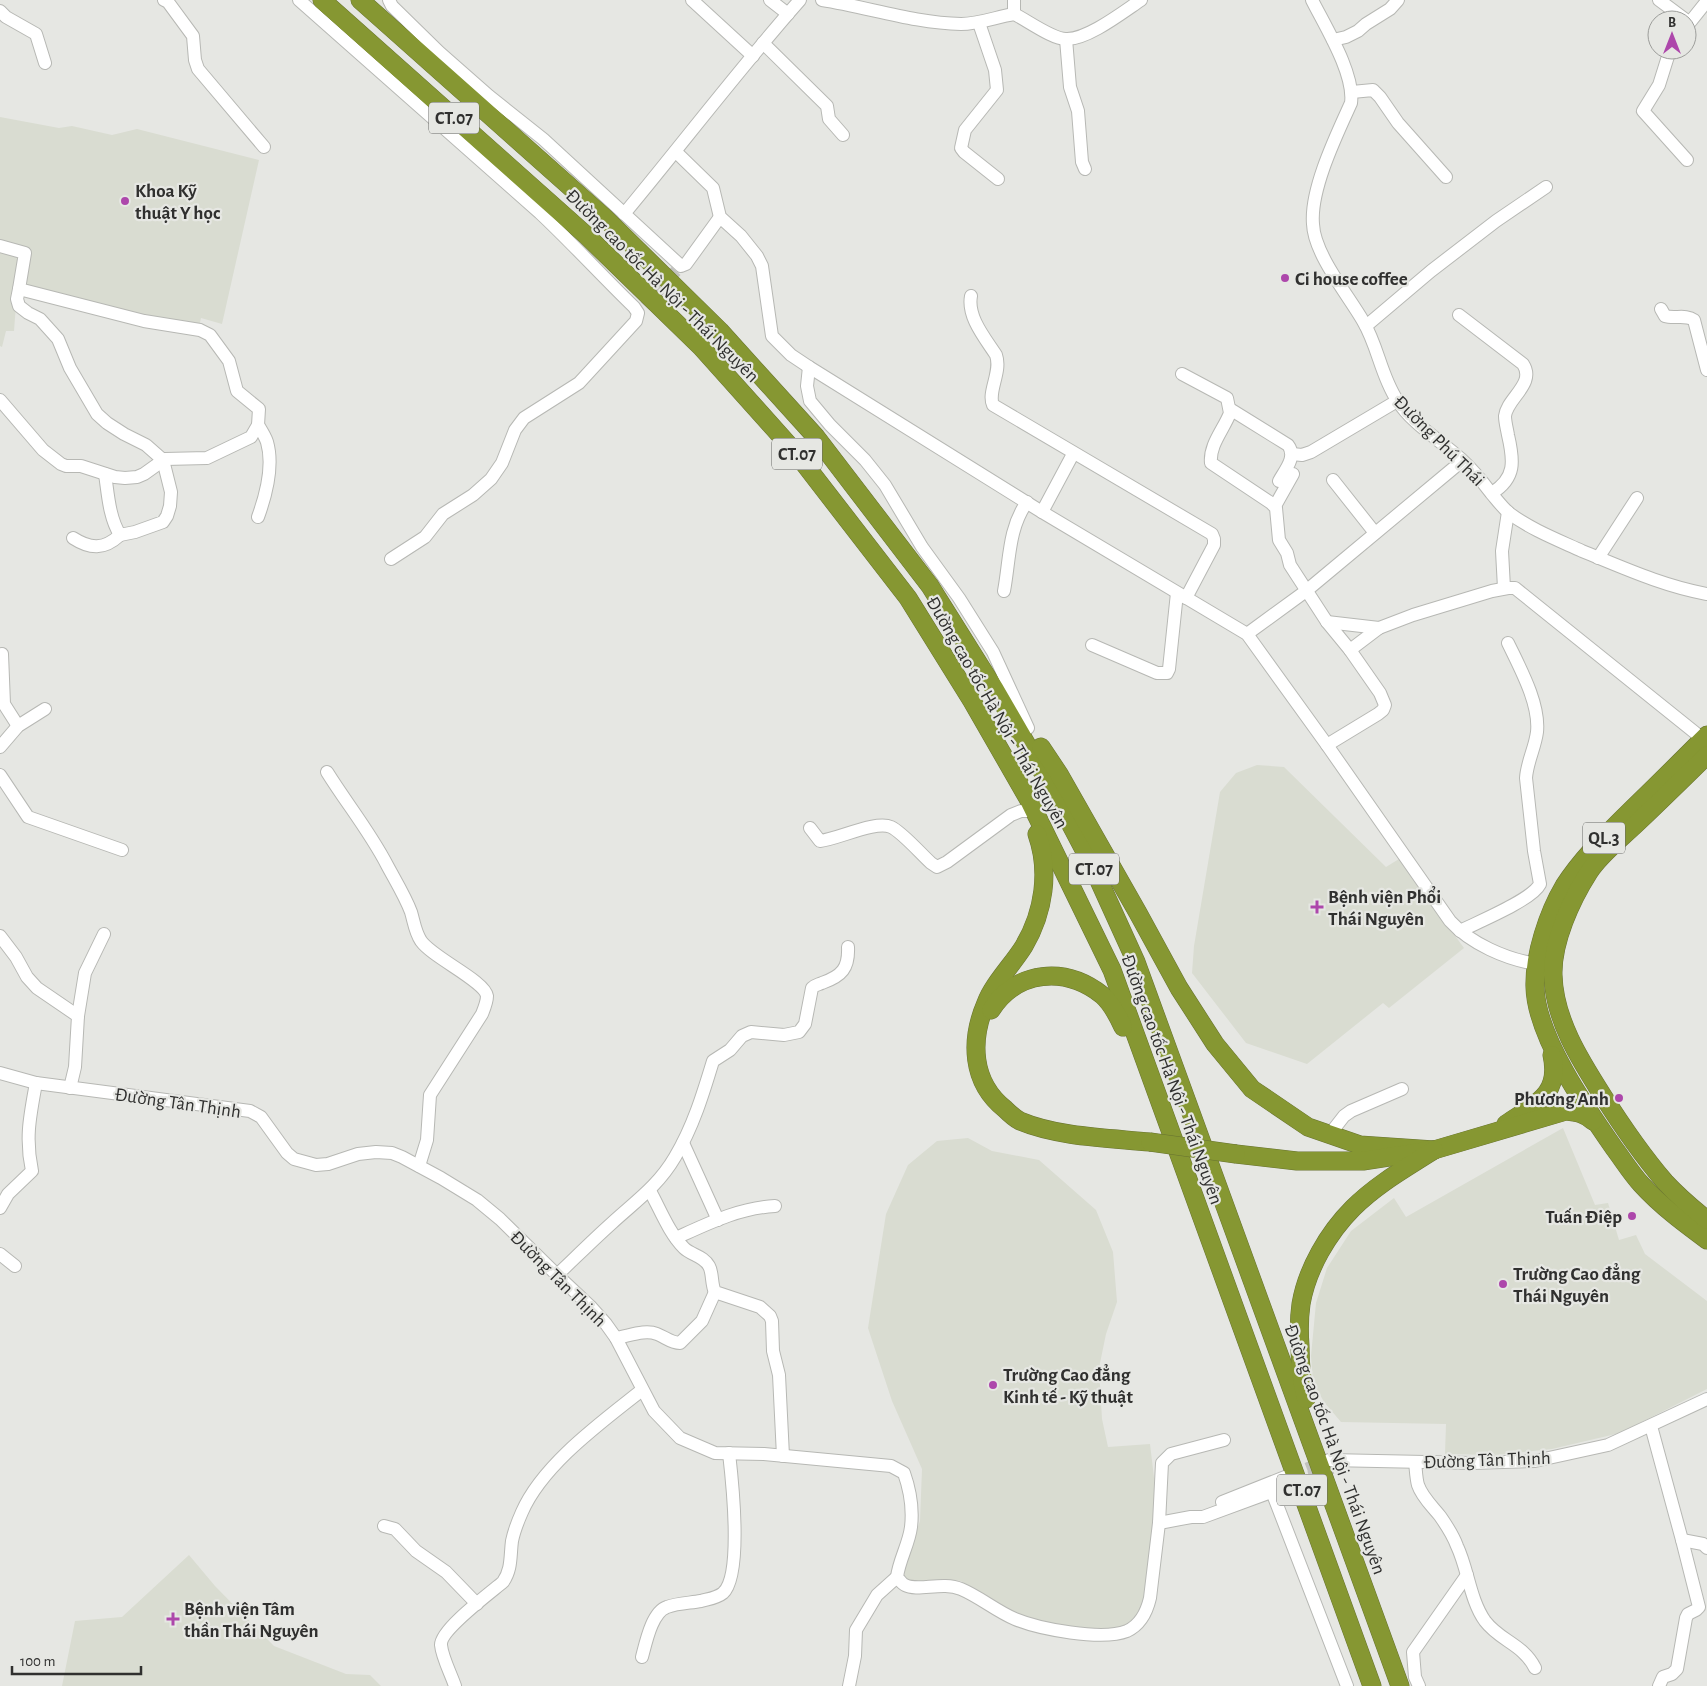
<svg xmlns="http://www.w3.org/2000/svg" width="1707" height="1686" font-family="'Alegreya Sans',sans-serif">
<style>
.built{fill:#d9dcd1}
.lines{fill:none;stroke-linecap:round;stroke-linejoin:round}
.minor-tunnel{stroke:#c2c2bf;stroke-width:12;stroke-dasharray:12 6;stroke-linecap:butt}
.minor-casing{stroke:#b7b8b4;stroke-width:14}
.highway-casing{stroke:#687331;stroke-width:19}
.minor{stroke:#fff;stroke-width:12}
.highway{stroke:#869732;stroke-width:18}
.highway-bridge-casing{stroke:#687331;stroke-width:19;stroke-linecap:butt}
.highway-bridge{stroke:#869732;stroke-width:18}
.poi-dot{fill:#ad47ab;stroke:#e6e7e3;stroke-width:2}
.labels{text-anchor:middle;stroke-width:4.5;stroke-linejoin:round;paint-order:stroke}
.shield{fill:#e6e7e3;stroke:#676765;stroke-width:1}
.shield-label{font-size:18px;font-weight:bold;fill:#30302f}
.poi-label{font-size:19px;font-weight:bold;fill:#30302f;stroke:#e6e7e3;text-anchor:start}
.street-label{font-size:19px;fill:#30302f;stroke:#e6e7e3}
</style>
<rect width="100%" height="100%" fill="#e6e7e3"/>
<g class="built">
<polygon points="0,117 59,128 72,126 112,135 137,129 259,160 222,324 201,318 199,327 131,313 23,284 31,250 0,241"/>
<polygon points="0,250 18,257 19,264 14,331 6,331 2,347 0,346"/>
<polygon points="1257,765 1284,767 1386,867 1399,859 1464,948 1389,1008 1383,1003 1307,1064 1246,1043 1192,973 1194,946 1220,792 1236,773"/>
<polygon points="1563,1128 1595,1205 1608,1203 1619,1240 1636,1235 1645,1254 1707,1301 1707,1389 1620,1433 1552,1449 1497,1455 1445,1454 1446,1424 1341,1422 1324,1402 1313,1382 1311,1356 1316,1303 1327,1268 1351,1231 1394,1198 1406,1217"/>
<polygon points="968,1138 992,1151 1039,1160 1096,1210 1113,1252 1117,1302 1106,1334 1099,1368 1102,1419 1108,1447 1150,1444 1156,1494 1147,1591 1140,1612 1127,1625 1112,1631 1040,1624 1006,1611 961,1581 952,1580 918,1584 908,1581 904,1575 905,1566 920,1521 922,1469 892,1401 868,1328 886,1214 908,1165 937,1141"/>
<polygon points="189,1555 215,1586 274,1646 346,1674 370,1675 381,1686 62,1686 75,1621 122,1617"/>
</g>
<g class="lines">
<g class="minor-tunnel">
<polyline points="645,306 676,271"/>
<polyline points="1290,1475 1326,1461"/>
<polyline points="1293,1484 1332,1468"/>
</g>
<g class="minor-casing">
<g id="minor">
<polyline points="164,0 168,2 193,36 195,60 198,69 264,147"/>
<path d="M299,0L540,213C572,243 602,276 634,307L638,313L636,321L579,383L524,418L515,430L502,463L491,479L473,495L443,514L425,537L391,559"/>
<polyline points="389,0 392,6 439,52 489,96 543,139 681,266 686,264 720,217"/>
<polyline points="692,0 753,56"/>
<polyline points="770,0 788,14"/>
<path d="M822,0C868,7 914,23 961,24C979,24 996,17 1014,14C1027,20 1052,39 1066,39C1087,40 1123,12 1141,0"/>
<polyline points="1014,0 1014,14"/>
<path d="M1312,0C1325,26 1355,74 1351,103C1337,134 1310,189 1313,224C1314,254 1348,295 1363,321C1378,346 1381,376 1397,400C1412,424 1440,440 1461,459C1472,469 1482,481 1491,493C1497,500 1502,507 1509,513C1530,529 1558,540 1582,551C1624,568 1663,586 1707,594"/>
<polyline points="1659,0 1686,20"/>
<polyline points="0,11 6,17 36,34 45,63"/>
<polyline points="979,23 995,70 997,90 965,130 961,148 964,152 998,179"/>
<polyline points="1687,26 1707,1"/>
<polyline points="1066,39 1070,87 1078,111 1082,162 1085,169"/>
<polyline points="1333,40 1346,37 1358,31 1366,24 1390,9 1398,0"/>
<polyline points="763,43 824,103 827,106 829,119 843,135"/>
<polyline points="1670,50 1659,85 1643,111 1687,160"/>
<polyline points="1352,92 1373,90 1380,97 1398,123 1446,177"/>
<path d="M676,152L713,188L720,217L741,236L757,256L762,266L772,336L791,355L809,367L1042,512L1247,634L1327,745L1450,921C1471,944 1506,959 1536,964"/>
<path d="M624,214C683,143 739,69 800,0"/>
<polyline points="0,246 25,253 19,289 144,321 200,330 210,335 229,361 237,391 259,409 258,425 251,437 207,458 165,459 144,474 137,477 125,478 115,477 81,466 66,466 61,464 43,450 0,400"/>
<path d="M19,289L17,299L19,306L28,313L40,319L58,339L70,368L97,414L107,423L124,434L146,445L163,460L171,492L170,506L167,516L163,522L135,532L120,535C109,517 108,494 105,474"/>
<path d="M971,296C967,317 985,338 996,355C1002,372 987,392 993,405L1212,534L1214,539V545L1186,598"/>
<path d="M1661,309L1665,316C1674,319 1686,314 1694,320L1707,370"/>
<path d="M1459,315L1523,364C1536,384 1507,398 1505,416C1505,422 1507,429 1508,435C1514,461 1516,478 1492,493"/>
<polyline points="1366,326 1431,271 1496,221 1546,187"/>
<polyline points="809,367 807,386 810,401 830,425 865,460 885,485 922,547 959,598 993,652 1028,728"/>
<path d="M1182,374L1227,398L1230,413C1224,429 1209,445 1211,463L1271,503L1276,508L1279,540L1287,553L1290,565L1327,622L1350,650L1379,628L1413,615L1492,591L1508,588H1515L1703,739"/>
<path d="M1230,409L1288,445C1297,457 1285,470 1279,481"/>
<polyline points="1292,454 1302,455 1311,452 1397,401"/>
<polyline points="1333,480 1375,533"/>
<polyline points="1275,506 1293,474"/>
<polyline points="1042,512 1073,454"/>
<path d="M258,517C266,495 274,466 267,442C265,436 261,430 258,425"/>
<path d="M73,538C90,549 104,550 120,535"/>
<polyline points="1598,558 1637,498"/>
<polyline points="1504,588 1502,551 1508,512"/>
<path d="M1004,591C1010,559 1008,529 1027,502"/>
<polyline points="1327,622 1379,628"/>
<polyline points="1247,634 1306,591 1462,461"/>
<polyline points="1092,645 1157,673 1167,673 1169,669 1177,593"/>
<polyline points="0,655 2,654 4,704 18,726"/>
<polyline points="1327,745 1378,714 1383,710 1385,705 1380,693 1350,650"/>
<polyline points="0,747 18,726 45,709"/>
<path d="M327,772C347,804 370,832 387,865C395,880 405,896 411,912C414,922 415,932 421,941C433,958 485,981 487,996C487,1002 484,1009 482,1014L430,1095L427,1140L419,1166"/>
<polyline points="0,775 28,817 122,850"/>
<path d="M810,828L820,841C838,839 876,820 891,827C902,832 921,854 931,863L937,867L947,862L1011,815L1021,811H1027"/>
<path d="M1460,931C1478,922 1532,900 1540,884L1534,851L1526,778C1527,762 1535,748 1537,732C1540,704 1520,668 1508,643"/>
<polyline points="0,936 16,957 27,977 37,988 78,1016 75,1067 70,1088"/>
<polyline points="78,1016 85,973 104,934"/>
<path d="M0,1073L36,1083L250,1111L261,1117L287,1153L294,1159L316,1165L328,1164L358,1154L376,1152L392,1153L402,1157L441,1178L477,1200L500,1219L557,1275L590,1306L606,1324L616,1338L654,1411L680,1438L715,1453L764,1454L891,1466L904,1473C910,1490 913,1510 911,1527C909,1544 899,1560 897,1577C899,1579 902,1584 905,1585C918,1592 942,1581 961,1589C980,1597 996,1611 1015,1619C1039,1629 1102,1641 1127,1631C1140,1625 1147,1611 1150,1598L1159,1523L1162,1463L1171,1454L1224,1440"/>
<polyline points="1330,1134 1344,1116 1351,1111 1402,1089"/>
<polyline points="683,1143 718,1220"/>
<path d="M650,1191C660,1209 669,1233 684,1248C691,1255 704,1256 709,1266C713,1273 711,1284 715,1292L760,1307L770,1316L772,1321L773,1351L779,1375L783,1456"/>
<path d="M0,1208L8,1194L32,1171C25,1138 30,1116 36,1083"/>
<path d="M676,1238C709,1223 739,1208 775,1206"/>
<polyline points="0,1254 15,1266"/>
<path d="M557,1275C575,1258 593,1240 612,1223C636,1201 658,1186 675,1157C693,1127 703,1094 713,1061L730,1050L742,1036L751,1032L784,1035L799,1032L805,1024L812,988C815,985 817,985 822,983C842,976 849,968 848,947"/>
<path d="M616,1338C629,1336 645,1329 657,1334C665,1337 671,1343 680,1343L702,1321L715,1292"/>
<polyline points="1651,1426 1682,1540 1699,1607 1696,1610 1688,1614 1686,1618 1677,1669 1672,1674 1663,1677 1659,1686"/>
<polyline points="1329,1460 1473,1463 1535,1461 1608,1445 1707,1399"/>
<path d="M1415,1462C1416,1470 1416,1478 1418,1485C1422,1497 1432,1506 1440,1516C1447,1526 1453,1535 1457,1546C1468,1569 1470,1600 1485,1621C1500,1641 1523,1644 1535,1668"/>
<polyline points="1269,1484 1347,1686"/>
<polyline points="1222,1502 1290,1475"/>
<polyline points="1159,1523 1191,1517 1203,1517 1293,1484"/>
<polyline points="384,1526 395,1529 416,1551 446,1572 477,1604"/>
<polyline points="1682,1540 1703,1544 1707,1548"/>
<path d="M642,1657C646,1642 652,1612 667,1607C678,1603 690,1603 701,1601C708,1599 717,1598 723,1593C743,1575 732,1479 729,1453"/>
<path d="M455,1686C451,1674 442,1657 441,1645C440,1630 490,1593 503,1582C512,1569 510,1556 512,1541C514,1531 518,1521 522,1512C543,1464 602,1422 642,1390"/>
<polyline points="849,1686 855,1656 856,1630 877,1595 897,1577"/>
<polyline points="1419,1686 1415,1677 1413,1652 1467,1575"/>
</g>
</g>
<g class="highway-casing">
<g id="highway">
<polyline points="322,0 587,236 701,347 796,453 908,598 972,701 1030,802 1112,970 1372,1686"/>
<polyline points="360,0 604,217 720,331 816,437 930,586 994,688 1050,785 1091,863 1136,962 1400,1686"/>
<path d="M1707,735C1681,761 1655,787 1629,812C1606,835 1582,858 1564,886C1548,913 1534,955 1535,987C1536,1036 1586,1108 1614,1148C1623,1160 1631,1173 1641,1184C1661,1206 1684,1223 1707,1240"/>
<polyline points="1041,747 1059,774 1138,913 1179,988 1215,1044 1252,1089 1308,1127 1360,1145 1434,1150"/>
<path d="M1707,755C1683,779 1658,803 1634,826C1619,840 1600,855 1589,872C1571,900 1552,942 1553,975C1554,1019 1580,1060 1603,1096C1622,1126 1642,1155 1665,1182C1678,1196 1692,1208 1707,1220"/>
<path d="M1037,834C1050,871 1044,912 1024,946C1013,964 993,984 986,1003C970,1040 971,1082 1005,1109C1009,1113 1014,1118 1020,1121C1058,1137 1109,1138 1150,1142"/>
<path d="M991,1010C1017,970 1065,966 1102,995C1111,1003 1118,1016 1123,1027"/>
<path d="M1506,1124C1535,1104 1561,1095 1552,1055"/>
<path d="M1236,1154L1297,1161H1363L1434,1150L1566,1111C1578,1112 1585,1114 1593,1121"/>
<path d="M1306,1399C1301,1380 1300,1365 1300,1346C1299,1332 1299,1318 1301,1304C1307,1269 1328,1233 1353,1208C1377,1184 1406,1168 1434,1150"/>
</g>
</g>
<use href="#minor" class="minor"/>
<use href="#highway" class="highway"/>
<g class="highway-bridge-casing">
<polyline id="highway-bridge" points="1150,1142 1236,1154"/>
</g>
<use href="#highway-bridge" class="highway-bridge"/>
</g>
<g class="poi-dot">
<circle cx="125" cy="201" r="5"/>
<circle cx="1285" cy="278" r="5"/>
<path d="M1314.5 899.5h5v5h5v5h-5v5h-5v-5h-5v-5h5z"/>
<circle cx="1619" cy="1098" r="5"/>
<circle cx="1632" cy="1216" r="5"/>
<circle cx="1503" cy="1284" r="5"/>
<circle cx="993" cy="1385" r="5"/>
<path d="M170.5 1611.5h5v5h5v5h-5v5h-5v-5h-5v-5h5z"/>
</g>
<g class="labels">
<g class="shield">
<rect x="429" y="102.5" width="50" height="31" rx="4"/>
<rect x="772" y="438.5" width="50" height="31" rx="4"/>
<rect x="1583" y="822.5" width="42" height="31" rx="4"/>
<rect x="1069" y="853.5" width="50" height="31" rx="4"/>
<rect x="1277" y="1474.5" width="50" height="31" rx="4"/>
</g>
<g class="shield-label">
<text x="454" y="124">CT.07</text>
<text x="797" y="460">CT.07</text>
<text x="1604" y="844">QL.3</text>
<text x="1094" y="875">CT.07</text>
<text x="1302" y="1496">CT.07</text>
</g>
<g class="poi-label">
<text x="135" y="197">Khoa Kỹ<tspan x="135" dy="22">thuật Y học</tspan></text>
<text x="1295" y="285">Ci house coffee</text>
<text x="1328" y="903">Bệnh viện Phổi<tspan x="1328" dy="22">Thái Nguyên</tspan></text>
<text x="1609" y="1105" text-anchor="end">Phương Anh</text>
<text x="1622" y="1223" text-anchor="end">Tuấn Điệp</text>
<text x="1513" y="1280">Trường Cao đẳng<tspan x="1513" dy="22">Thái Nguyên</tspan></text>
<text x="1003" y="1381">Trường Cao đẳng<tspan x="1003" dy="22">Kinh tế - Kỹ thuật</tspan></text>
<text x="184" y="1615">Bệnh viện Tâm<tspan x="184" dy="22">thần Thái Nguyên</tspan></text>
</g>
<g class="street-label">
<text transform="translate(663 285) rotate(45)" y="7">Đường cao tốc Hà Nội - Thái Nguyên</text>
<text transform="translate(1440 440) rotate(45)" y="7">Đường Phú Thái</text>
<text transform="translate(998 712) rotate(60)" y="7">Đường cao tốc Hà Nội - Thái Nguyên</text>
<text transform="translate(1173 1079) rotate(70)" y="7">Đường cao tốc Hà Nội - Thái Nguyên</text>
<text transform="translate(178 1102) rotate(8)" y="7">Đường Tân Thịnh</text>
<text transform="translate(559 1278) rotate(45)" y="7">Đường Tân Thịnh</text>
<text transform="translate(1336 1449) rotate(70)" y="7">Đường cao tốc Hà Nội - Thái Nguyên</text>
<text transform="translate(1487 1459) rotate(-2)" y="7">Đường Tân Thịnh</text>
</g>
</g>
<g transform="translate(1672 35)"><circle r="24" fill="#e6e7e3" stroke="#9d9e9b"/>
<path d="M0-4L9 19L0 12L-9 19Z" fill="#ad47ab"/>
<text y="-8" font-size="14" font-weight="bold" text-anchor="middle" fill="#30302f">B</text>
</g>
<path d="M12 1666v8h129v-8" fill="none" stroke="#30302f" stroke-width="2.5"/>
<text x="20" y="1666" font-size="15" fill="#30302f" stroke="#e6e7e3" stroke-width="4" paint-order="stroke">100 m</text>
</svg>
